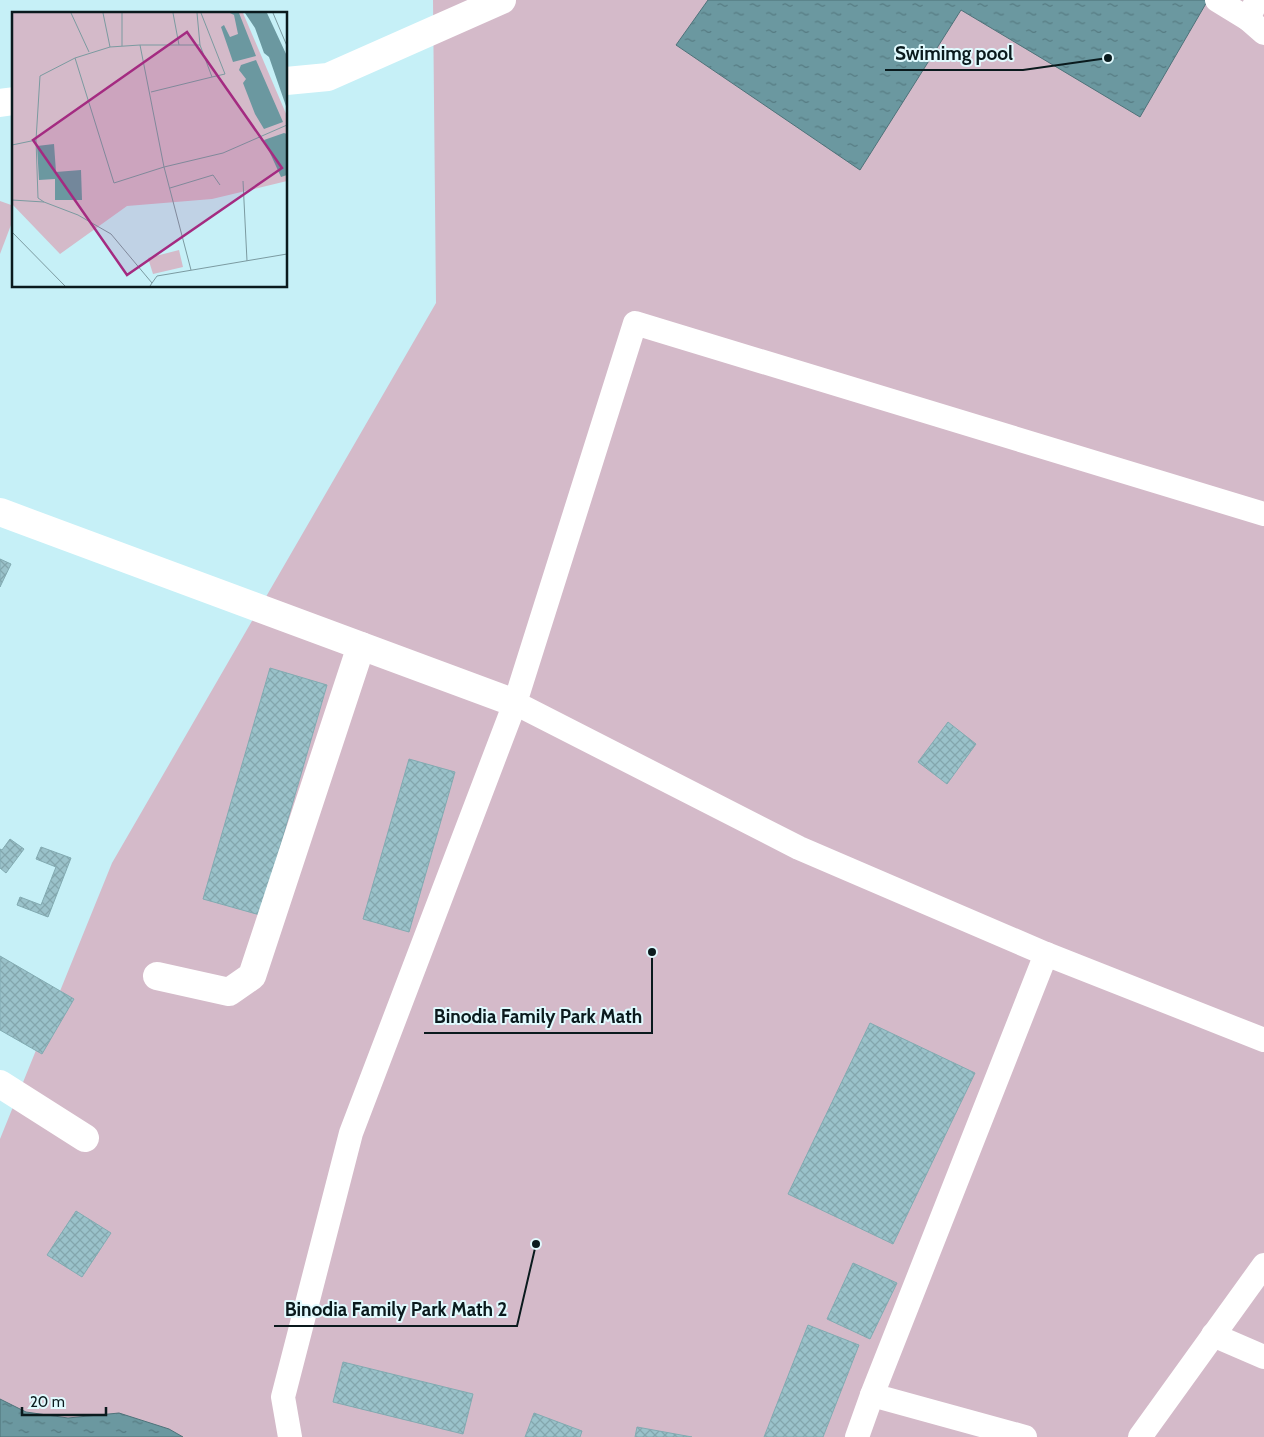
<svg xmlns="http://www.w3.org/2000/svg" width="1264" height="1437" font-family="Cabin,sans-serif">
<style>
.park{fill:#d4bac9}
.water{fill:url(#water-ripples);stroke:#4e7279}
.building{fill:url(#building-cross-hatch);stroke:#82aab1}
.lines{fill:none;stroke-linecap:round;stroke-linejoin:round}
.pedestrian{stroke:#fff;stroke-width:24}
.minor{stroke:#fff;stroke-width:28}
.inset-road{fill:none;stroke:#7b9aa0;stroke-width:1}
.view{fill:#a42b81;fill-opacity:0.15;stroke:#a42b81;stroke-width:2.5}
.inset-edge{fill:none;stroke:#0a1a1d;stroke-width:2.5}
.leader{fill:none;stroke:#0a1a1d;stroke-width:2}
.callout-dot{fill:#0a1a1d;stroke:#e1fafe;stroke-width:2}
.callout-label{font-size:19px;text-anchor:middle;font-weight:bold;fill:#0a1a1d;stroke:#e1fafe;stroke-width:4;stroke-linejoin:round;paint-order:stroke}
</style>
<defs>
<pattern id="water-ripples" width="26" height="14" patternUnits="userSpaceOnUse" patternTransform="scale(1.25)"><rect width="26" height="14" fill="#6b98a0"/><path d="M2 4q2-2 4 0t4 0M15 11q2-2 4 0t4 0" fill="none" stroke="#567b82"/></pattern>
<pattern id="building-cross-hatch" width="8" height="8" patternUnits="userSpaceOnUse" patternTransform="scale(1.25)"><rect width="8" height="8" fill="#9ac2ca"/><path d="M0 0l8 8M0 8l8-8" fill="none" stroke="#83a6ad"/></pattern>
</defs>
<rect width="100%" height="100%" fill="#c6f0f7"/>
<g class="park">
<polygon points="433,0 1264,0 1264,1437 0,1437 0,1139 112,863 436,303"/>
<polygon points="0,201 14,206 14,217 0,254"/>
</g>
<g class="water">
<polygon points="708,0 1208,0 1140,117 961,10 860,170 676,45"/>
<polygon points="0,1399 26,1412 68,1418 119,1413 169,1429 183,1437 0,1437"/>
</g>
<g class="building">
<polygon points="0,559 11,564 0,587"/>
<polygon points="270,668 327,685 260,915 203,899"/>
<polygon points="948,722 976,744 947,784 918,762"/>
<polygon points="409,759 455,772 409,932 363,919"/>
<polygon points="10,839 24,849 6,873 0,868 0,849 2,850"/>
<polygon points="41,847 71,858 48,917 17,905 20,897 41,905 56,867 36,859"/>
<polygon points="0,956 74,999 42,1054 0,1030"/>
<polygon points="870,1023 975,1073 893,1244 788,1194"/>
<polygon points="76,1211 111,1233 82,1277 47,1255"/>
<polygon points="853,1263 897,1283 870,1339 827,1319"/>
<polygon points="808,1325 859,1345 823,1437 764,1437"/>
<polygon points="343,1362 473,1394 463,1434 333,1402"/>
<polygon points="534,1413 582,1431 580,1437 525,1437"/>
<polygon points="637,1427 692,1437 635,1437"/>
</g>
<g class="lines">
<g class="pedestrian">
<polyline points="1217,0 1248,19"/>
<polyline points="1257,0 1248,19 1264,33"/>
<polyline points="1264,514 635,323 515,703 799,848 1046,954 1264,1040"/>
<polyline points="1213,1335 1264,1357"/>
<polyline points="290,1437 283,1397 351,1133 515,703"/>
<polyline points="857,1437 872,1395"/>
<polyline points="1025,1437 872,1395 1046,954"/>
<polyline points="1140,1437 1264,1265"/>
</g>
<g class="minor">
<polyline points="286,81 328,77 502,0"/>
<polyline points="0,103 14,101"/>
<polyline points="0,512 515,703"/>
<polyline points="157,976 229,992 252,976 361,646"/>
<polyline points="0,1084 85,1138"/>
</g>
</g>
<g transform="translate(12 12)">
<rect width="275" height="275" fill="#c6f0f7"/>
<path d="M0,1H231L275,104V169L200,187L115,194L48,242L0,192ZM167,238L171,255L141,262L136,246Z" fill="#d4bac9"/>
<path d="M218,1H227L244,44L221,50L209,15L212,13L218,25L226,22L222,3ZM233,1H255L275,44V97L257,45L252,41L243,16ZM244,48L271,110L252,117L243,102L231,71L234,67L227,58L229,53ZM272,121L275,122V163L269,165L252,128ZM42,132L44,160L69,158L70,188H43V167L27,168L25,134Z" fill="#6b98a0"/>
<path class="inset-road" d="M59,1L77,40M91,1L98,35M110,1V34M161,1L167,33M189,1L213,62L200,65M261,1L275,34M128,33L152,155L102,171L63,46L98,35L128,33H188L185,1M139,80L200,65L188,33M24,128L26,186L32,190M0,133L24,128L28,64L63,46M231,169L235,249M158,176L201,163L208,173M0,188L32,190L66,203L99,222L140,271L138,274M0,220L53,274M179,258L152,155L211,141L275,113M140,271L145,264L275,242"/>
<path class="view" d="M175,20L270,156L115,263L21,128Z"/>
<rect width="275" height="275" class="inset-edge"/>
</g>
<path class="leader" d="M1108 58L1023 70H885M652 952L652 1033H424M536 1244L517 1326H274"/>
<g class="callout-dot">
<circle cx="1108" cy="58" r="5"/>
<circle cx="652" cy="952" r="5"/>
<circle cx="536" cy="1244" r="5"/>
</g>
<g class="callout-label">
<text x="954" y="60">Swimimg pool</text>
<text x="538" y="1023">Binodia Family Park Math</text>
<text x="396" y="1316">Binodia Family Park Math 2</text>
</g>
<path d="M22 1407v8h84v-8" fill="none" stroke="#0a1a1d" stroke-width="2.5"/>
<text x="30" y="1407" font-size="15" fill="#0a1a1d" stroke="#e1fafe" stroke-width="4" paint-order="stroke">20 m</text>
</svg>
